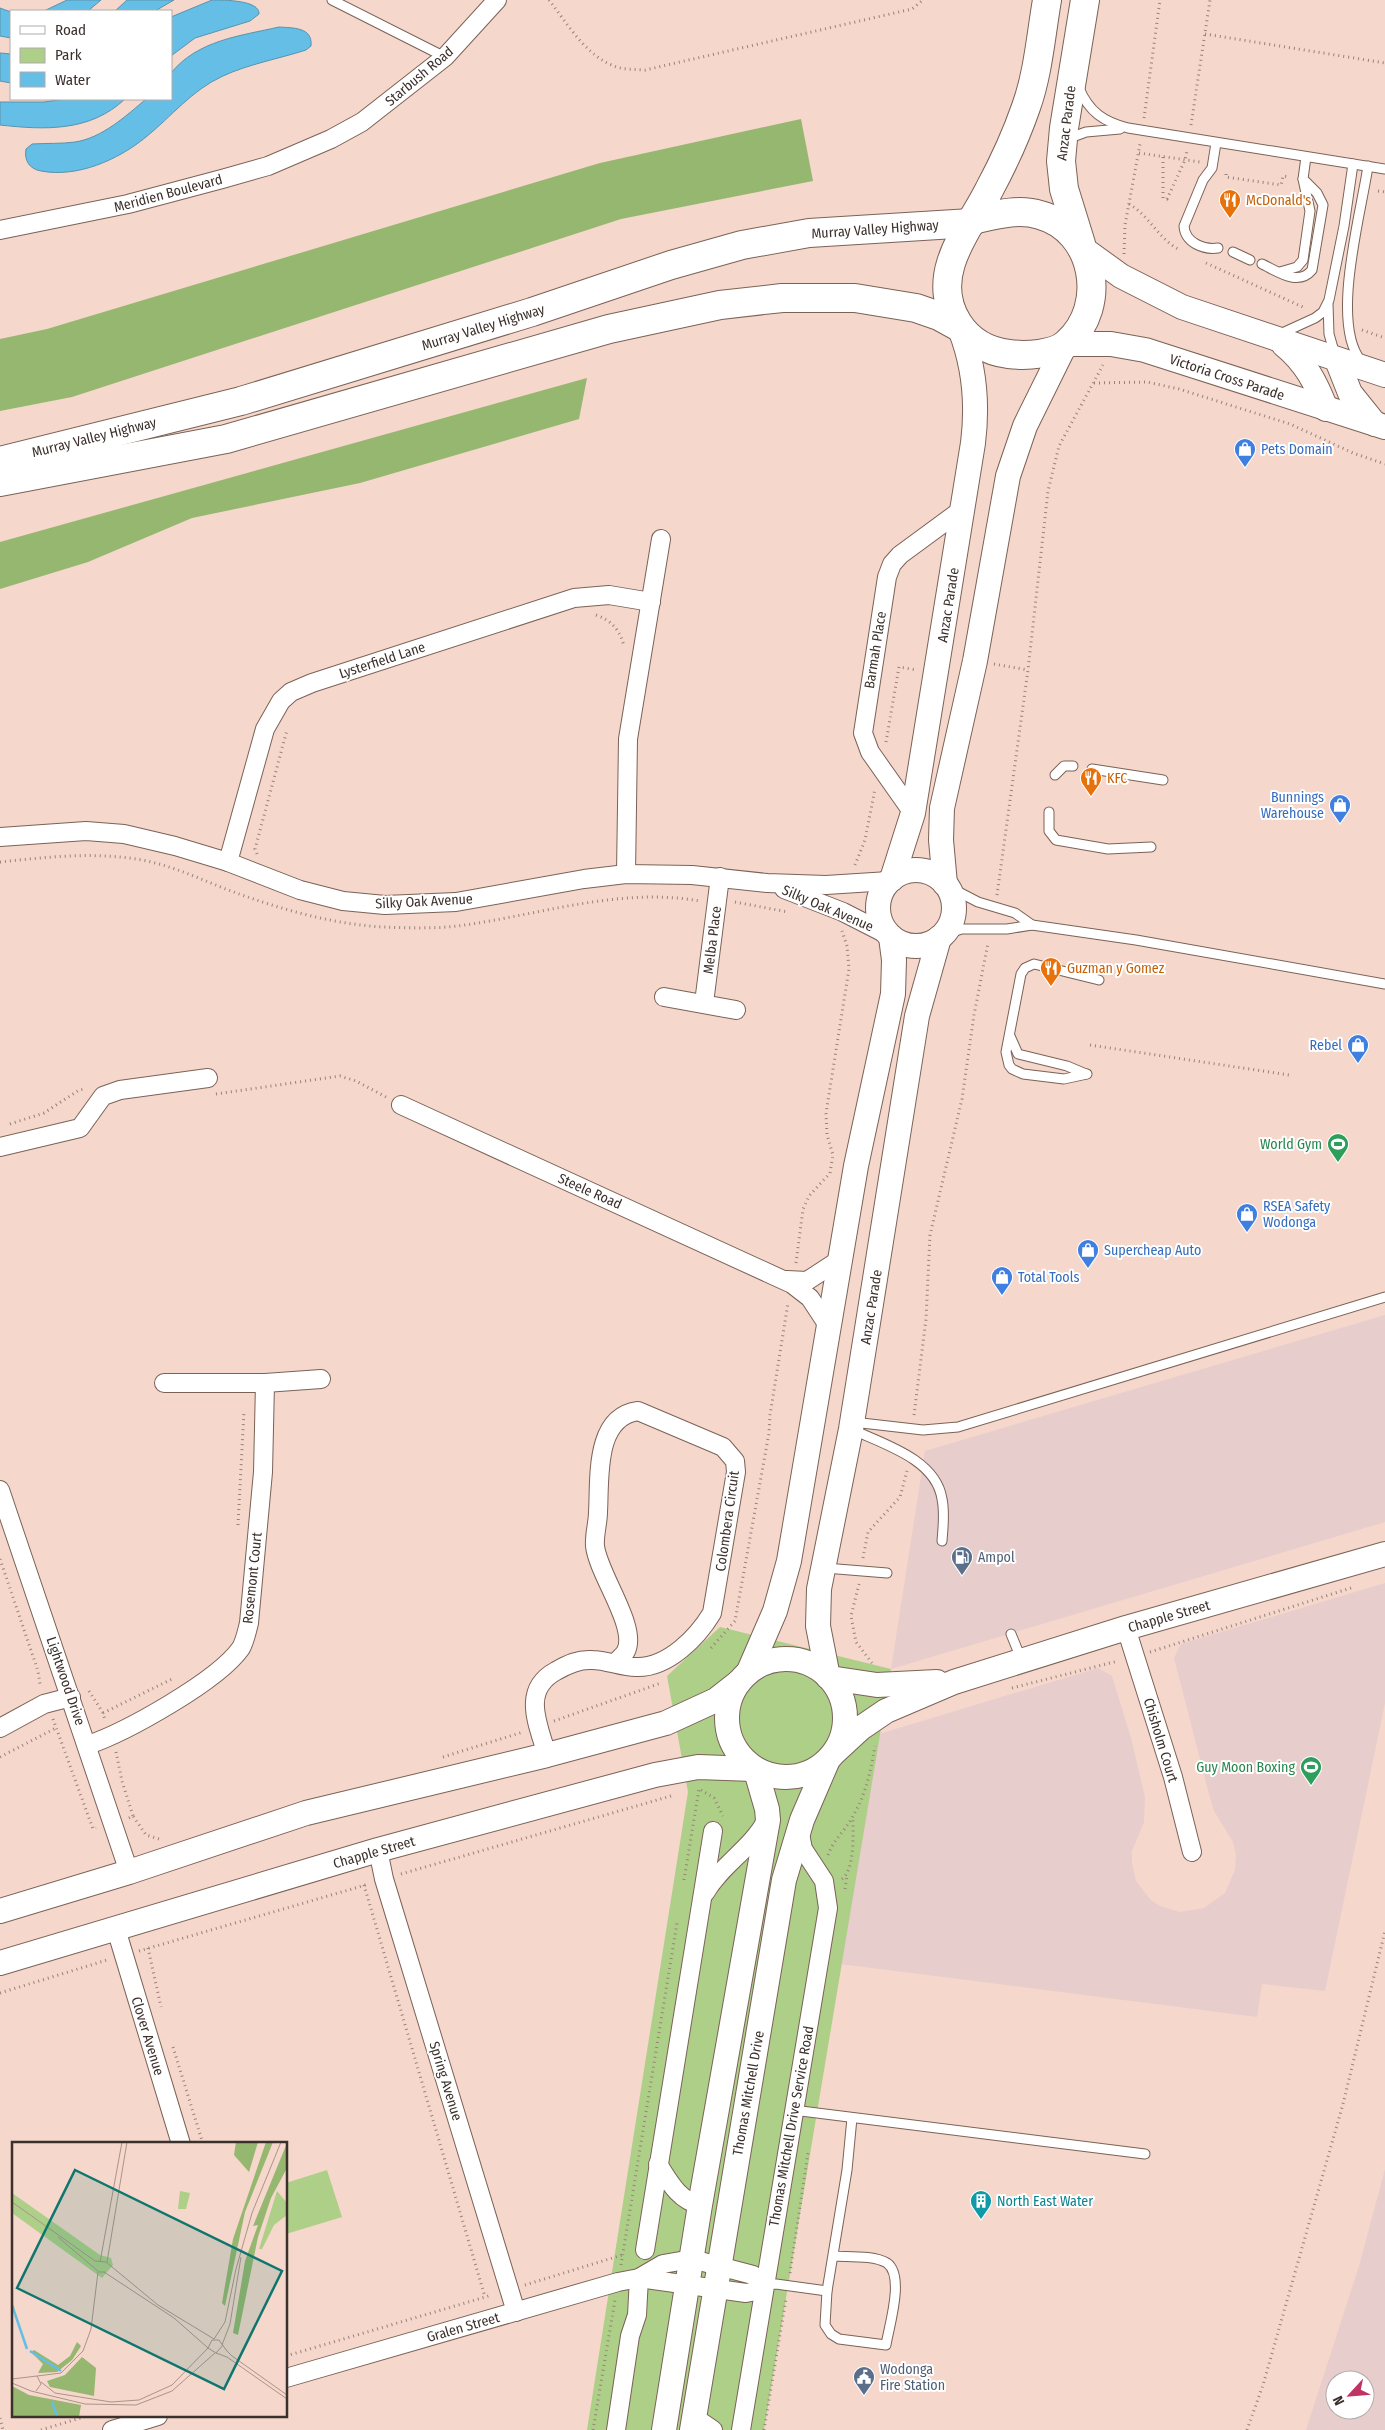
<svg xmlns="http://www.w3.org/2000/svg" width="1385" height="2430" font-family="'Fira Sans Condensed',sans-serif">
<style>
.industrial{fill:#e8cdcd;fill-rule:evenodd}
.green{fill:#adcf88}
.forest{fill:#95b76f}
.water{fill:#64bee6;stroke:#5893ae}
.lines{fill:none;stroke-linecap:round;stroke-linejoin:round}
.lane-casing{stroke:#7b6257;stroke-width:11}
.street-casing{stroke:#7b6257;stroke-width:20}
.secondary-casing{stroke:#7b6257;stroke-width:26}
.primary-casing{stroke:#7b6257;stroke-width:30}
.path{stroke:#97837b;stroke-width:3;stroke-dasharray:1 4;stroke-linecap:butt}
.lane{stroke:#fff;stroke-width:9}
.street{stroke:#fff;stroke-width:18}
.secondary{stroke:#fff;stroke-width:24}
.primary{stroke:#fff;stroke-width:28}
.labels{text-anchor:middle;stroke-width:4;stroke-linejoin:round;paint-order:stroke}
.street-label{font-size:14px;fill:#3b302c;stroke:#fff}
.food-label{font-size:14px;fill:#c56008;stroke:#fff;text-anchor:start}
.shop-label{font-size:14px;fill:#366cbe;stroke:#fff;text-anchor:start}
.leisure-label{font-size:14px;fill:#27864d;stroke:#fff;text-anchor:end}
.service-label{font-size:14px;fill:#4e5e75;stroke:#fff;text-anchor:start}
.culture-label{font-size:14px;fill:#0d838f;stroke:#fff;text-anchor:start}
.inset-river{fill:none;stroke:#64bee6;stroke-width:2.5}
.inset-road{fill:none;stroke:#ab948b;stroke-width:1}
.view{fill:#0f766e;fill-opacity:0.15;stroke:#0f766e;stroke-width:2.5}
.inset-edge{fill:none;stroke:#3b302c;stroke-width:2.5}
</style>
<rect width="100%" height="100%" fill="#f5d7cb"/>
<g class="industrial">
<polygon points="1385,1315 1385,1522 891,1669 925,1451"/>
<polygon points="1385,1583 1385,1703 1325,1991 1262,1984 1257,2017 840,1964 879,1734 1098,1668 1112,1676 1131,1738 1145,1797 1144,1822 1132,1851 1132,1863 1136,1881 1151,1900 1160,1906 1180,1912 1204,1908 1225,1893 1235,1870 1236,1855 1233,1842 1214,1811 1210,1798 1174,1658 1181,1644"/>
<path d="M1385,2169V2430H1306L1359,2266ZM1335,2380H1365V2410H1335Z"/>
</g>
<g class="green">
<polygon points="720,1627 891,1669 764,2430 587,2430 688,1792 667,1676"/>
<polygon points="327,2170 342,2217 286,2234 286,2183"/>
</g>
<g class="forest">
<polygon points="801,119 813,181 621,219 72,397 0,411 0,339 47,329 600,163"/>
<polygon points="587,378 579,419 360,483 192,518 88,562 0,589 0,542"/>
</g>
<g class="water">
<polygon points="67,0 101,0 88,11 44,11"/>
<polygon points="127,0 174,0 155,11 115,11"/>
<path d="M212,0C224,0 260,0 259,14L250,21L195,38L171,56V17Z"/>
<polygon points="0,8 11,12 11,38 0,36"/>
<path d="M279,27C293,28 313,27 311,46L306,50C278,59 249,64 223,76C192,90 172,116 146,137C118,160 77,178 41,171C29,169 24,160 26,149L32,144C46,143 61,144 75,142C102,138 126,116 146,99H171V73C198,40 240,36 279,27Z"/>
<polygon points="0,53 11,54 11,83 0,81"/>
<path d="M65,99H125C90,132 45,130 0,125V102H44Z"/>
</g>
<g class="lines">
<g class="lane-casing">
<g id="lane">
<polyline points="332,0 445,57"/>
<path d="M1079,88C1089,112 1104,122 1128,128L1385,169"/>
<polyline points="1067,139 1086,132 1120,129"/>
<path d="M1216,143L1212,168L1203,180L1184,226C1185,243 1204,250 1218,248"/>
<polyline points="1233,252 1250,260"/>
<path d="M1262,264C1277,271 1298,287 1312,270L1323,205L1317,193L1303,179L1306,157"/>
<polyline points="1280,272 1297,267 1303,260 1310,211 1303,179"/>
<polyline points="1328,304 1329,334 1335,355"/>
<polyline points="1280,334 1315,318 1323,312 1329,300 1344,226 1353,164"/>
<path d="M1361,361C1330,323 1361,214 1368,166"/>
<polyline points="1092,769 1163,780"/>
<polyline points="1055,775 1064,766 1073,766"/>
<polyline points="1049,812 1049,831 1056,840 1108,849 1151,847"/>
<polyline points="947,886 978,902 1015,913 1032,925"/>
<polyline points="942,935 962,929 1007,929 1032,925 1136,940 1385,984"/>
<polyline points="1010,1036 1018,1054 1067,1066 1086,1074"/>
<polyline points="1087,1074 1064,1079 1023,1074 1012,1069 1009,1065 1006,1052 1021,974 1025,968 1034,964 1099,980"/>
<polyline points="853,1422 923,1430 958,1427 1385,1297"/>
<path d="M851,1429C883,1444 936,1459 942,1499C945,1513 943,1527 942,1541"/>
<polyline points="825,1568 887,1573"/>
<polyline points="1011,1634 1022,1661"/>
<polyline points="793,2110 1145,2154"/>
<path d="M833,2256C849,2257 874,2255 887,2263C905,2276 889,2326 886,2345L839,2339L831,2334L825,2325L827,2291L847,2170L852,2118"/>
<polyline points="764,2285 776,2284 827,2291"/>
</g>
</g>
<g class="street-casing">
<g id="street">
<polyline points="0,230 128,204 222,179 268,166 331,139 362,122 445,57 497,0"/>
<polyline points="913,813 870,752 863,733 887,577 892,564 900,555 964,508"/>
<polyline points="0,837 86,831 124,834 175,846 228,862 300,890 343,901 385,905 456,902 584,879 626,874 692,875 767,883 826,885 889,881"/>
<polyline points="228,862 265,729 281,701 291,692 312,683 574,598 609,595 651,602"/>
<polyline points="626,874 628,739 661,539"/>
<polyline points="784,889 843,912 888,935"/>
<polyline points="664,997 736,1010"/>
<polyline points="704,1003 720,877"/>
<polyline points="401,1105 792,1284 810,1298 829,1327"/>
<polyline points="0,1147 80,1128 103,1096 120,1090 208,1078"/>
<polyline points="787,1280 807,1281 839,1260"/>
<polyline points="164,1383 265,1383 321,1379"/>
<polyline points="0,1490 129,1872"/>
<polyline points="1126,1628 1173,1777 1192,1852"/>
<polyline points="0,1728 44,1704 71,1697"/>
<path d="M88,1745C126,1732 218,1681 241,1648C245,1641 247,1631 249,1623L263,1472L265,1383"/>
<path d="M547,1755C538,1724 521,1690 556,1671C568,1664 579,1659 592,1660C608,1660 623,1668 638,1667C668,1667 697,1638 712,1613L736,1472L735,1461L723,1447L638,1411C594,1417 600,1479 598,1512C598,1523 594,1535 595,1546C598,1574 638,1627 626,1651C624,1655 619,1659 616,1662"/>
<polyline points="378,1850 384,1879 516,2312"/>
<path d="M705,1893C721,1865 751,1849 766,1821"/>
<polyline points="116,1929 181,2144"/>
<path d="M658,2164C669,2181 678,2200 700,2205"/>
<polyline points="645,2250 713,1831"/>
<polyline points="286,2378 618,2282 639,2278 746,2293 757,2291 764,2285 753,2275 692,2259 663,2264 639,2278"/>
<polyline points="694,2417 713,2430"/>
<polyline points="112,2430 158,2416"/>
<polyline points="616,2430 630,2336 637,2315 639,2278"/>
<polyline points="741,2430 828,1908 824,1881 803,1849 799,1829"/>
</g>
</g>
<g class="secondary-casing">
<g id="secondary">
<polyline points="1085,250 1121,276 1182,307 1385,375"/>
<polyline points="1067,344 1111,344 1145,350 1385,427"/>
<path d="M1284,345C1306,363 1316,383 1326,409"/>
<polyline points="1337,360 1350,393 1375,424"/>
<circle cx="916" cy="908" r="38"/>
<path d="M892,879L913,813L973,443C978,403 975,367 960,329"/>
<polyline points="945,884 941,840 942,808 975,661 1008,476 1025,426 1065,345"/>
<circle cx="786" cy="1718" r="59"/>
<polyline points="749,1671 775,1611 789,1561 856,1166 893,994 894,960 891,937"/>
<polyline points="828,1677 818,1626 819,1589 851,1429 917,1016 939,938"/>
<polyline points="830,1678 877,1685 937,1682"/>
<polyline points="835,1752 861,1728 886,1711 954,1682 1126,1628 1385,1554"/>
<polyline points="0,1911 129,1872 306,1813 547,1755 666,1723 716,1700 739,1682"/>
<polyline points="0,1963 378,1850 655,1775 698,1767 753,1769"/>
<polyline points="664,2430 700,2205 768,1820 767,1809 756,1771"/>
<polyline points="692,2430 784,1880 802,1820 827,1762"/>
</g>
</g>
<g class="primary-casing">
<g id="primary">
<path d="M973,220C995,215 1018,208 1040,215C1095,230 1109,306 1067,343C1055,355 1025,356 1009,354C964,349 937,307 951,263C959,237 977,214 989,190C1003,164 1016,136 1026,107C1038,74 1041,35 1047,0"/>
<polyline points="1081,244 1064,189 1061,161 1064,128 1085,0"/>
<polyline points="0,461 241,401 532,312 671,265 742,245 809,233 971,223"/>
<polyline points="0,482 226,439 609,329 720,305 782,298 855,298 916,308 939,316 959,327"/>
</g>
</g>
<g class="path">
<path d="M549,0C567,23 585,55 614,66C623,70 634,69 645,70L912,9L923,0"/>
<polyline points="1205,34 1385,63"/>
<polyline points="1144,118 1160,0"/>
<polyline points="1191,125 1210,0"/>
<polyline points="1139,153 1200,162"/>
<polyline points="1163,157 1163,198 1167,199 1185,160 1187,151"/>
<polyline points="1226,174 1226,177 1281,185 1283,176 1290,177"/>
<polyline points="1378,191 1385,192"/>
<path d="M1129,204C1150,216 1159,240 1180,250"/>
<polyline points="1124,254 1125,225 1140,144"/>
<polyline points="1206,263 1305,308"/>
<polyline points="1362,330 1385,338"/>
<polyline points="1094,383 1147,382 1179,389 1290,424 1353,453 1385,464"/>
<path d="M596,615C611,620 620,630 624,646"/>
<polyline points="994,664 1028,670"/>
<polyline points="886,742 899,667 917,670"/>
<polyline points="257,854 255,849 287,730"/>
<path d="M0,862C48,857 98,851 147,861C180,868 210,884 242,895C287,911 334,924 382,927C409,928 438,929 465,925C542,914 621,887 700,901"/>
<polyline points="855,865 865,840 875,789"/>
<polyline points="997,895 1028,670 1048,491 1059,446 1103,365"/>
<polyline points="735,902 788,912"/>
<polyline points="1090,1045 1289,1075"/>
<polyline points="216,1094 340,1076 356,1081 386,1097"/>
<polyline points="10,1124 44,1113 79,1090 85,1089"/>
<polyline points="796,1263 803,1209 809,1196 830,1173 833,1155 827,1135 826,1113 849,969 847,946 842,931"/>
<polyline points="914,1415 926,1319 930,1235 962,1099 974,1015 988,943"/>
<polyline points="238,1525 244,1411"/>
<polyline points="863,1558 868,1532 900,1497 907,1471"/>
<polyline points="0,1559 38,1671 40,1684"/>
<polyline points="859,1584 851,1616 856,1642 872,1663"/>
<polyline points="711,1648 735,1621 769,1433 770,1415 788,1303"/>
<polyline points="1150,1652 1354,1587"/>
<polyline points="1012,1688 1118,1661"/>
<polyline points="89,1691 103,1713 105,1720"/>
<polyline points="103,1713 174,1678"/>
<polyline points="53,1719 93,1829 96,1828"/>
<polyline points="554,1721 661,1683"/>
<polyline points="116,1752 122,1781 133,1816"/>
<polyline points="0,1757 56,1728"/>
<polyline points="443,1757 523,1732"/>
<polyline points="701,1790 714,1798 723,1816"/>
<polyline points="129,1818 133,1816 146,1835 159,1839"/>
<path d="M828,1855C833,1840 846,1830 853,1816C866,1794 871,1770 875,1746"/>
<polyline points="401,1874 671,1796"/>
<path d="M842,1879C855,1869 853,1834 853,1818"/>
<polyline points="684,1880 699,1789"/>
<polyline points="364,1885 485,2297"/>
<polyline points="845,1889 847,1876"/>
<polyline points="148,1948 161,2007"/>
<polyline points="139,1951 369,1884"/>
<polyline points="0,1993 107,1960"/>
<polyline points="173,2047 203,2144"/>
<polyline points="621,2265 677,1923"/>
<polyline points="790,2273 808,2153"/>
<polyline points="525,2285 622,2255"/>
<polyline points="286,2356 492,2295"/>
<polyline points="0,2418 3,2430"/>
<polyline points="41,2430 87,2416"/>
<polyline points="593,2430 615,2300"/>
<polyline points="764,2430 786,2299"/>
<polyline points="1247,2430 1263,2385 1343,2104 1385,1931"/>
</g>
<use href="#lane" class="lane"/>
<use href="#street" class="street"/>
<use href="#secondary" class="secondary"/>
<use href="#primary" class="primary"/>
</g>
<defs>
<g id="restaurant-pin" transform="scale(1.125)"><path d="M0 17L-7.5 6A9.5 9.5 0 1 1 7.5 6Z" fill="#e8710a" stroke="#fff"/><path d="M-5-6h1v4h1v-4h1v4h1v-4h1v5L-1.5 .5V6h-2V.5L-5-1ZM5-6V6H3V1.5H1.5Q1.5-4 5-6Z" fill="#fff"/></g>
<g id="shop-pin" transform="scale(1.125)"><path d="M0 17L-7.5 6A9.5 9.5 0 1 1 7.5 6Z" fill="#3f7fe0" stroke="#fff"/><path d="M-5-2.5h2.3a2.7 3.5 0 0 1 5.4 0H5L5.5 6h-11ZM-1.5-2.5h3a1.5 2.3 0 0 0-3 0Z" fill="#fff"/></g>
<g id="stadium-pin" transform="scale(1.125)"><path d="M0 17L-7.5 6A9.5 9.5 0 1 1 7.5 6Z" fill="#2e9e5b" stroke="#fff"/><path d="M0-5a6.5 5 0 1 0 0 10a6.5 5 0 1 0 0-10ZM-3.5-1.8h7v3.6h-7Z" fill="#fff"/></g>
<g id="fuel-pin" transform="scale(1.125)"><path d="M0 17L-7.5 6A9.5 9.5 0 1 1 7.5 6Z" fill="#5c6f8a" stroke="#fff"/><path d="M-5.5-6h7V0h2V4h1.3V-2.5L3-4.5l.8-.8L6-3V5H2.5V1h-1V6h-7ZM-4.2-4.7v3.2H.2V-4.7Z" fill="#fff"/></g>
<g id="building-pin" transform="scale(1.125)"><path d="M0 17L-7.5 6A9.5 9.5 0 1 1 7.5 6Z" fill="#0f9aa8" stroke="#fff"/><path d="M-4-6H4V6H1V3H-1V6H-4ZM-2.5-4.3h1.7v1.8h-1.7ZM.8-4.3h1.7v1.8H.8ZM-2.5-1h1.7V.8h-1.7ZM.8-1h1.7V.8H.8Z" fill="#fff"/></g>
<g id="civic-pin" transform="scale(1.125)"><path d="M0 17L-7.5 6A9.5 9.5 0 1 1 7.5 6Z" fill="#5c6f8a" stroke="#fff"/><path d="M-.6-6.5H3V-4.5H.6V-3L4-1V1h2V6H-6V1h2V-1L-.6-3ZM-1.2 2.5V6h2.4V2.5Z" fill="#fff"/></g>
</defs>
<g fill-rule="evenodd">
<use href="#restaurant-pin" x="1230" y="200"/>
<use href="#shop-pin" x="1245" y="449"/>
<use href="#restaurant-pin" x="1091" y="778"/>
<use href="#shop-pin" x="1340" y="805"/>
<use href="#restaurant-pin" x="1051" y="968"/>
<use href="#shop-pin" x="1358" y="1045"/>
<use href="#stadium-pin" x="1338" y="1144"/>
<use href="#shop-pin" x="1247" y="1214"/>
<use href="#shop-pin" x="1088" y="1250"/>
<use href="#shop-pin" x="1002" y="1277"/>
<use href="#fuel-pin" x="962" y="1557"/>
<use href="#stadium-pin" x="1311" y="1767"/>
<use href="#building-pin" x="981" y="2201"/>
<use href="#civic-pin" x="864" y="2377"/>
</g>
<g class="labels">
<g class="street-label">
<text transform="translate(419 76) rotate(-40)" y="5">Starbush Road</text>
<text transform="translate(1066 123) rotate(-83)" y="5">Anzac Parade</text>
<text transform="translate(168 193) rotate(-15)" y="5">Meridien Boulevard</text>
<text transform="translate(875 229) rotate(-4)" y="5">Murray Valley Highway</text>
<text transform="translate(483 327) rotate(-17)" y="5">Murray Valley Highway</text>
<text transform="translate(1227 377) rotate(18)" y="5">Victoria Cross Parade</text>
<text transform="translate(94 437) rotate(-14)" y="5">Murray Valley Highway</text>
<text transform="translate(948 605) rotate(-81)" y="5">Anzac Parade</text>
<text transform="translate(875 650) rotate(-81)" y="5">Barmah Place</text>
<text transform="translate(382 660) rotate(-18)" y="5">Lysterfield Lane</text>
<text transform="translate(424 901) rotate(-3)" y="5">Silky Oak Avenue</text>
<text transform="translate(828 908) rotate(23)" y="5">Silky Oak Avenue</text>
<text transform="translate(712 940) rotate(-83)" y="5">Melba Place</text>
<text transform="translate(590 1191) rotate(24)" y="5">Steele Road</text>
<text transform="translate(871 1307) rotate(-81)" y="5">Anzac Parade</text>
<text transform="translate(727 1521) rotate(-82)" y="5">Colombera Circuit</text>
<text transform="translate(252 1578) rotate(-84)" y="5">Rosemont Court</text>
<text transform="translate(1169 1616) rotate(-16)" y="5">Chapple Street</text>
<text transform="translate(66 1681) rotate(71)" y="5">Lightwood Drive</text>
<text transform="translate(1161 1740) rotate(73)" y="5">Chisholm Court</text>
<text transform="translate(374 1852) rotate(-16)" y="5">Chapple Street</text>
<text transform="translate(148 2036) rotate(73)" y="5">Clover Avenue</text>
<text transform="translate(446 2081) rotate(73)" y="5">Spring Avenue</text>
<text transform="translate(748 2093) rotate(-80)" y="5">Thomas Mitchell Drive</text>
<text transform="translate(791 2126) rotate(-80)" y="5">Thomas Mitchell Drive Service Road</text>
<text transform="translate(463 2327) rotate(-16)" y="5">Gralen Street</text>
</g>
<g class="food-label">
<text x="1246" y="205">McDonald's</text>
<text x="1107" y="783">KFC</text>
<text x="1067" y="973">Guzman y Gomez</text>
</g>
<g class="shop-label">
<text x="1261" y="454">Pets Domain</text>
<text x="1324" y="802" text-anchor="end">Bunnings<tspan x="1324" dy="16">Warehouse</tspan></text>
<text x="1342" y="1050" text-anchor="end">Rebel</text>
<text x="1263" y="1211">RSEA Safety<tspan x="1263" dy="16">Wodonga</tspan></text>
<text x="1104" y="1255">Supercheap Auto</text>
<text x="1018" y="1282">Total Tools</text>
</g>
<g class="leisure-label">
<text x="1322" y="1149">World Gym</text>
<text x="1295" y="1772">Guy Moon Boxing</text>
</g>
<g class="service-label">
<text x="978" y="1562">Ampol</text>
<text x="880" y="2374">Wodonga<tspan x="880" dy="16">Fire Station</tspan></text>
</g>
<g class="culture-label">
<text x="997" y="2206">North East Water</text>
</g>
</g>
<g transform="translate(12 2142)">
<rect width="275" height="275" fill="#f5d7cb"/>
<path d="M168,49L178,51L174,67H166ZM265,49L275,61V73L262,83L250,107H247ZM0,51L88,113L99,116L101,123L90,136L0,71Z" fill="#adcf88"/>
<path d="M224,0H246L237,30L222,13ZM254,0H261L233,70L213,164L210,161L221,97ZM275,1V26L259,56L246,95L226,193L221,191L233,119L246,83L241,84ZM65,200L69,204L60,218L45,230L26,231L31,222L19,210L22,208L46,223L58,214ZM70,215L84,226L82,254L38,245L35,239L53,233ZM0,244L17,253L69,263L67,275H0Z" fill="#95b76f"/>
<path class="inset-river" d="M0,163L15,207M18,209L49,229M40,259L45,275"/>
<path class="inset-road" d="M0,60L83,119L94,120L146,163L202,197M46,95L87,130H93M88,120L110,0M95,120L115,0M92,130L162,176L196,206M202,197L213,180L224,127L240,71L269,0M210,203L218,182L229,115M211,203L204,211L196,206L200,198H207L209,201L215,209L220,214L275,253M204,211L215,215L275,257M25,234L49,231L71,209L79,187L86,130M0,237L25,234L29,242L24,249M29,240L43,251L99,260L127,258L160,243L196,206M0,241L19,249L73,262L124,263L160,249L203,211"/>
<path class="view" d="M63,28L270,129L212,247L5,146Z"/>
<rect width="275" height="275" class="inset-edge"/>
</g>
<rect x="10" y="10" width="162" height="90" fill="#ffffff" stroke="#b1acab"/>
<rect x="20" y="26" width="25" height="8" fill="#ffffff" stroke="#b1acab"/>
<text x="55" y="35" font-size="15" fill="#3b302c">Road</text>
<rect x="20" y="48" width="25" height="15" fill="#adcf88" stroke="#b1acab"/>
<text x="55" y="60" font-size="15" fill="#3b302c">Park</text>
<rect x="20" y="72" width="25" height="15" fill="#64bee6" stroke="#b1acab"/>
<text x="55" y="85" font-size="15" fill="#3b302c">Water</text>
<g transform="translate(1350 2395) rotate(244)"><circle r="24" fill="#ffffff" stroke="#b1acab"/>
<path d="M0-4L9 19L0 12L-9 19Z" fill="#c03365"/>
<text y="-8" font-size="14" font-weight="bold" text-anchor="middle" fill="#3b302c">N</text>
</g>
</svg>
